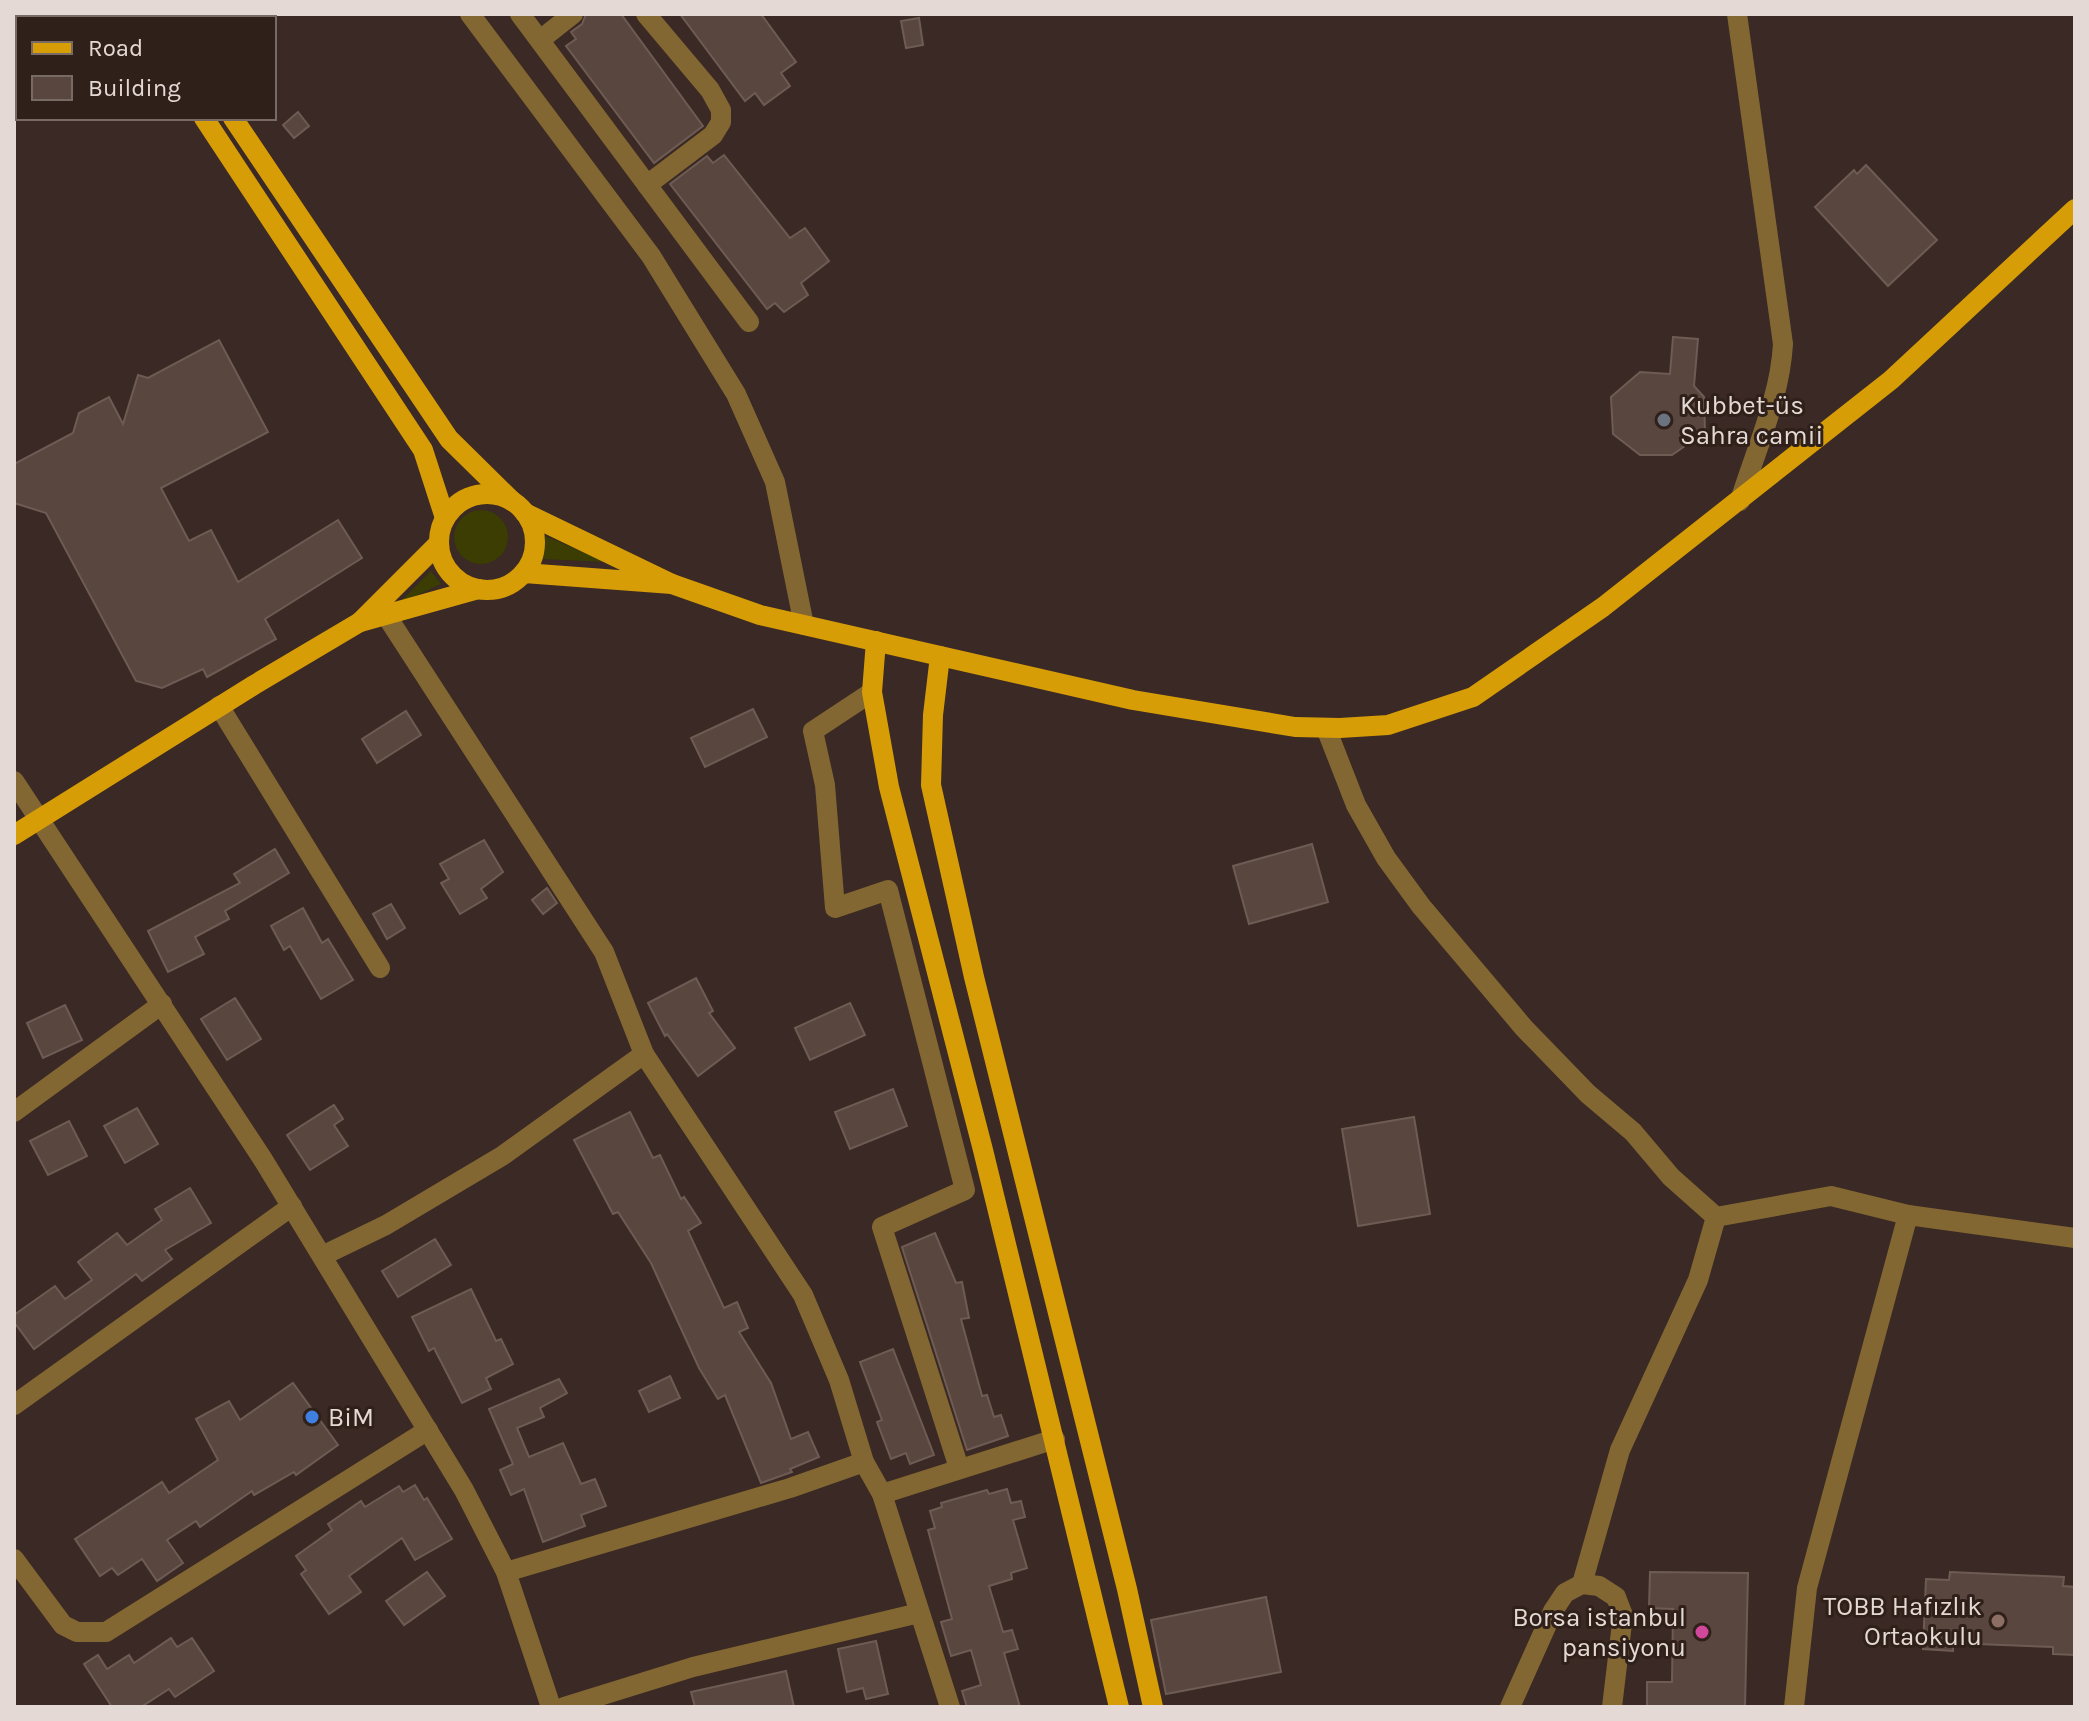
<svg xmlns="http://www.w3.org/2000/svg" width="2089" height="1721" font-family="Karla,sans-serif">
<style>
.green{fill:#3b3d02}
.building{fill:#58463f;stroke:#6e5b54;stroke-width:2}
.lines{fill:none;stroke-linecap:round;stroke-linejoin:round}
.minor{stroke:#836732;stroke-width:20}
.major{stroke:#d79d07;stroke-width:20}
.worship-dot{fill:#6b7280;stroke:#30201a;stroke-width:3}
.shop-dot{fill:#3f7fe0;stroke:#30201a;stroke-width:3}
.education-dot{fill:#8d6e63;stroke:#30201a;stroke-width:3}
.hotel-dot{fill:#d1479c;stroke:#30201a;stroke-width:3}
.labels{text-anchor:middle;stroke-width:6;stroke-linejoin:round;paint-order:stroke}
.poi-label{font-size:26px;fill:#e4d9d5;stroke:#30201a;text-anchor:start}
</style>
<rect width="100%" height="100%" fill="#3a2924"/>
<g class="green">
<circle cx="481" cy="537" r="27"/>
<polygon points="545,536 607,562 543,559"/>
<polygon points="431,571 441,584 398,604"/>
</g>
<g class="building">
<polygon points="586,14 621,14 703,126 654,163 566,46 576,39 571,32 582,24"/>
<polygon points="680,14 761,14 796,62 781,73 790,86 764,105 755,93 745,101"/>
<polygon points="919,18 923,45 906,48 901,21"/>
<polygon points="298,112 309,126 294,138 283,125"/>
<polygon points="724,155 790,238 805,228 829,261 801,283 808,295 784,312 775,303 767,309 670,184 707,156 713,163"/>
<polygon points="1866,165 1937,240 1888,286 1815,207 1854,170 1857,174"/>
<polygon points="1673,337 1698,339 1694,386 1704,397 1705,432 1672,455 1640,455 1613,434 1611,397 1640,372 1670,374"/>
<polygon points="219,340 268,432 161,488 189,541 211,530 238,582 338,520 362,558 265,619 276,639 207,677 203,669 162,688 136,681 46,513 14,503 14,464 73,433 79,413 109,397 123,424 138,375 148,378"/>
<polygon points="753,709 767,737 705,767 691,738"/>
<polygon points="406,711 421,735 377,763 362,739"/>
<polygon points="484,840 503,872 481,889 487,898 460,914 441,883 449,879 440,864"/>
<polygon points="1312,844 1328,902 1249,924 1233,866"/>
<polygon points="275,849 289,873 225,911 229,919 195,937 204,954 168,972 148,931 240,883 234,874"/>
<polygon points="547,888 557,903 543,914 532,900"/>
<polygon points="391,904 405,928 387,939 373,914"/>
<polygon points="303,908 322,943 328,939 353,980 321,999 290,946 284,950 271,926"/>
<polygon points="696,978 713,1011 709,1013 735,1048 698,1076 667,1034 665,1036 648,1003"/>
<polygon points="235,998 261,1039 227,1060 201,1019"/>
<polygon points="850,1003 865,1035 810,1060 795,1028"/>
<polygon points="65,1005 82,1040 43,1058 27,1023"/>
<polygon points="893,1089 907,1126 850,1149 835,1112"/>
<polygon points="334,1105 343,1119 334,1125 348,1146 310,1170 287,1135"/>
<polygon points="137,1108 158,1144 125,1163 104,1126"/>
<polygon points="630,1112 653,1158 660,1155 681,1199 684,1197 701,1223 688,1231 724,1308 737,1302 748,1328 739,1332 771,1383 791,1439 808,1432 819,1457 790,1469 792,1472 761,1483 725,1395 718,1399 699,1368 651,1263 618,1212 613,1214 574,1140"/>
<polygon points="1414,1117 1430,1214 1358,1226 1342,1129"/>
<polygon points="69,1121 87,1156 48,1175 30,1141"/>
<polygon points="190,1188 211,1223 165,1250 172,1259 142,1281 136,1274 34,1349 14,1322 14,1315 55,1286 65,1299 92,1280 78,1262 117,1233 127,1245 162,1220 155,1209"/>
<polygon points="935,1233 956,1283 962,1282 969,1318 961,1319 982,1396 987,1395 994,1417 1001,1415 1008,1436 967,1450 902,1247"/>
<polygon points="435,1239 451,1265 398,1297 382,1271"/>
<polygon points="471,1289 496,1341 501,1339 513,1364 486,1378 491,1389 462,1403 434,1348 429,1351 412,1317"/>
<polygon points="893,1349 934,1455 910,1464 906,1453 891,1459 877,1422 882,1420 860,1362"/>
<polygon points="670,1376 680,1398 649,1412 639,1391"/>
<polygon points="559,1379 567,1393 540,1408 544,1417 517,1428 529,1457 563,1443 581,1484 595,1479 606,1506 581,1515 585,1526 543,1542 524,1489 511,1495 500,1470 513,1464 489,1409"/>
<polygon points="293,1383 338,1445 296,1475 294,1472 254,1495 252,1491 200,1527 196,1521 167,1540 183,1563 157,1581 142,1559 118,1575 112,1568 100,1576 75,1539 162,1482 169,1493 218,1460 196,1419 229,1401 240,1420"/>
<polygon points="415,1485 424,1500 427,1498 452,1539 415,1560 402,1538 349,1576 361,1592 329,1614 301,1574 306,1570 296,1556 332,1530 328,1524 361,1501 365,1507 399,1486 403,1492"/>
<polygon points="1007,1489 1011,1503 1021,1501 1025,1517 1013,1520 1027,1568 1011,1573 1012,1579 989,1586 1003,1632 1012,1630 1018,1649 1004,1653 1020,1707 967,1707 962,1691 981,1685 971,1650 951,1656 941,1622 952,1619 928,1530 935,1528 930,1511 942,1507 941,1503 987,1490 989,1494"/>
<polygon points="427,1572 445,1596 404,1625 386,1601"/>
<polygon points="1650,1572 1748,1573 1745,1707 1647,1707 1647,1682 1672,1682 1673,1609 1649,1608"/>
<polygon points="1950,1572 2064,1577 2063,1586 2075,1587 2075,1655 2053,1654 2053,1647 1953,1643 1953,1651 1923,1649 1926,1579 1949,1580"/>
<polygon points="1266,1597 1281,1672 1166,1694 1151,1620"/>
<polygon points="171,1638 177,1647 192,1638 214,1671 175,1697 169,1689 141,1707 112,1707 84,1664 98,1655 107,1669 129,1655 134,1663"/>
<polygon points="876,1641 888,1694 866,1699 863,1688 847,1692 838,1649"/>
<polygon points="786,1671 794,1707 695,1707 691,1692"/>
</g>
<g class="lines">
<g class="minor">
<polyline points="470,14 651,256 736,394 775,482 804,625"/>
<polyline points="520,14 749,322"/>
<polyline points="646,14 710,90 721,110 721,122 713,135 647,185"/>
<path d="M1737,14L1783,344C1780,398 1756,449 1740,501"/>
<polyline points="540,40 573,14"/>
<polyline points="386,615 604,952 644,1054"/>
<polyline points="872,692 813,731 825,785 835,908 888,890 965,1190 882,1227 959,1468"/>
<polyline points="219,706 380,968"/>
<polyline points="1326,728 1356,805 1386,858 1421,906 1524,1028 1588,1094 1633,1132 1671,1177 1716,1217 1831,1196 1908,1215 2075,1238"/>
<polyline points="14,781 262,1158 464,1490 506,1572 551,1707"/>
<polyline points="14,1112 162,1004"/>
<polyline points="322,1256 386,1225 502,1156 644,1054 803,1295 839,1380 864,1462 882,1494 950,1707"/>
<polyline points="14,1405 292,1206"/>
<polyline points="882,1494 1055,1439"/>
<polyline points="14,1559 63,1625 77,1632 106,1632 428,1430"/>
<polyline points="506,1572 790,1488 864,1462"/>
<polyline points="1582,1584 1620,1450 1698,1280 1716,1217"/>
<polyline points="564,1707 693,1667 919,1613"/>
<polyline points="1510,1707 1553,1611 1565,1593 1582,1584 1599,1586 1616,1597 1623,1615 1612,1707"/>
<polyline points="1794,1707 1807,1588 1908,1215"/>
</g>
<g class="major">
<polyline points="134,14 137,18"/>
<polyline points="162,14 165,18"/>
<polyline points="204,118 423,450 445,518"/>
<polyline points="233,118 449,439 512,501"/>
<circle cx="487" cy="542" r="48"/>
<polyline points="438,544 360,622 478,589"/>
<polyline points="524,573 672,584 525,513"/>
<polyline points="672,584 760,615 1133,700 1295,727 1340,728 1388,725 1473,697 1603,607 1891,380 2075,209"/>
<polyline points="876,641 872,692 889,787 983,1150 1119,1707"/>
<polyline points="940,656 933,715 931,785 974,977 1127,1589 1153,1707"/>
<polyline points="14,835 254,685 360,622"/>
</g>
</g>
<circle class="worship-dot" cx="1664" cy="420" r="8"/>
<circle class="shop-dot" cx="312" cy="1417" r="8"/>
<circle class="education-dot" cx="1998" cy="1621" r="8"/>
<circle class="hotel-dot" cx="1702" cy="1632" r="8"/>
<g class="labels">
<g class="poi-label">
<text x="1680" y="414">Kubbet-üs<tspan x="1680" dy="30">Sahra camii</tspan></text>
<text x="328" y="1426">BiM</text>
<text x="1982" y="1615" text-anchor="end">TOBB Hafızlık<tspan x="1982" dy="30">Ortaokulu</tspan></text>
<text x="1686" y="1626" text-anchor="end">Borsa istanbul<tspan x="1686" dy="30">pansiyonu</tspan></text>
</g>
</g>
<rect width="2089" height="1721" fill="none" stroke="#e4d9d5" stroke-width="32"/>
<rect x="16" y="16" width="260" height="104" fill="#30201a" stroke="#786a65" stroke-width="2"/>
<rect x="32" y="42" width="40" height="12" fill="#d79d07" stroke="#786a65" stroke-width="2"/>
<text x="88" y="56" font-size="24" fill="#e4d9d5">Road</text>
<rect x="32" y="76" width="40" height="24" fill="#58463f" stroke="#786a65" stroke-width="2"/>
<text x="88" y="96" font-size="24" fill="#e4d9d5">Building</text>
</svg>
